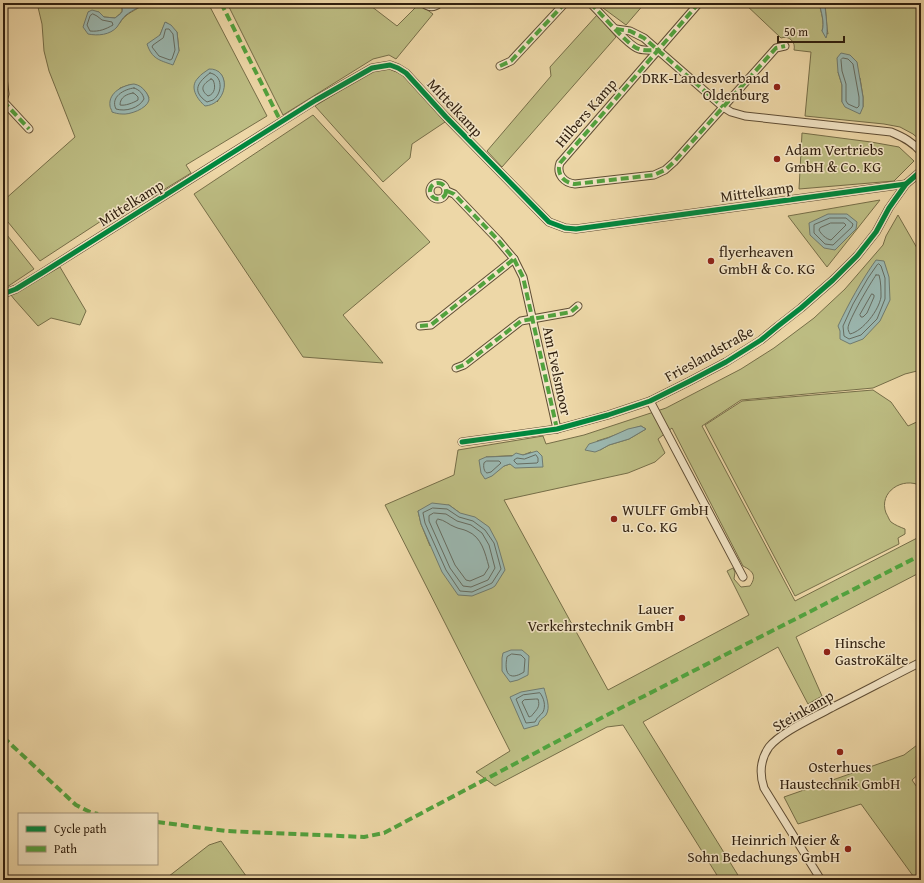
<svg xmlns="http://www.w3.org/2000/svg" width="924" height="883" font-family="'Gentium Book Plus',serif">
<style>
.green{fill:#bdbd83;stroke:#766e48;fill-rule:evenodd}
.water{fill:#9bb8b1;stroke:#707b70}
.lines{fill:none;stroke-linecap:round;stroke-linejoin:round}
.shore{stroke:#666c60;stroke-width:1}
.street-casing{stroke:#5f4d34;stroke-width:9}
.street{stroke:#f3e5c6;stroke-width:7}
.quiet{stroke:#52a23e;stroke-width:4;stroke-dasharray:8 4;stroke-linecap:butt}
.cycleway-casing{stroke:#f3e5c6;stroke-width:8}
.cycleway{stroke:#00873e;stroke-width:5}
.poi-dot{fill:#8f2418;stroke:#f3e5c6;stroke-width:1.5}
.labels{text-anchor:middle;stroke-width:3;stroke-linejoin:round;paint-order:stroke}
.poi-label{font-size:15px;fill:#301f0e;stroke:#f3e5c6;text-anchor:start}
.street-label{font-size:15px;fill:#301f0e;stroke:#f3e5c6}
</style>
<rect width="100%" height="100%" fill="#edd7a7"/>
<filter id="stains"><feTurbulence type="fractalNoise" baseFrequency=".005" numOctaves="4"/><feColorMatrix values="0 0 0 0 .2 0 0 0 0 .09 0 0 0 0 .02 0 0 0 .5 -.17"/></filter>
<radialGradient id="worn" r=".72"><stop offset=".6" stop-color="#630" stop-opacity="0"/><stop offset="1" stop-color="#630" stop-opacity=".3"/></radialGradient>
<g class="green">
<path d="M37,3H121C123,13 123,11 115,18L104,17L99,12H88L119,24C127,11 135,12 145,3H208L267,116L186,165L191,173L152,197L147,191L40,261L3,216V201L75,137L49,71L44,51L42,24ZM166,22L177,32L179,51L160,35L163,28ZM218,71C228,80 224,92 217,102ZM129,85C140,87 144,87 149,98L113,96L120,88Z"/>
<polygon points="227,3 367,3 397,26 419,4 433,14 396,59 389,55 373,59 283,115"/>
<polygon points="607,3 645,3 626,25 603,8"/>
<path d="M744,3H819C821,12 825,23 822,31L828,34L827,28L825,3H921V141L913,134L900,127L884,124L805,116L811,52L794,50C796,42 789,35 781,38ZM838,72L860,78L863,97V107L842,102V85Z"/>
<polygon points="597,15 616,37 502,167 487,151 551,76 550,67"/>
<polygon points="387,68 404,75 445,122 412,144 410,158 383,182 315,106 372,71"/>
<polygon points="313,115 430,242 343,315 383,363 303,357 194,194"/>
<polygon points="802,133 871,142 899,147 914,161 894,181 799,189"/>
<polygon points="880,200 827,267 788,216"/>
<path d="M898,215L921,255V370L905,374L873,388L741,400L702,426L795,601L921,536V572L796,637L822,696L808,704L778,647L643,722L741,880H720L623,725L607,727L495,786L476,772L510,751L385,505L454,475L458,450L543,436L546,444L584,435L666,408L741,369L774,348L814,318L845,289L883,245L886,236ZM641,426L646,429L629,439L609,445L600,450L597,441C612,437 626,430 641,426ZM672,428L743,566C753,571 757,576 750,586L741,587L734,579L735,572L733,568L727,571L749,615L608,690L504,500L628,473L655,462L665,453L658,439ZM531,452L510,464L504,466L486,457L523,455ZM449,505L460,513L430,546L421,524L418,511Z"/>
<polygon points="3,230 34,269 7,287 3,288 3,252 7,246 3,240"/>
<polygon points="60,267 86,311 80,325 51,318 38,326 14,299 11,295"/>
<path d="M873,390L891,402L908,426L921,420V486C903,476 878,492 886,513C888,516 889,520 891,522C895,525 900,527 905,529V534L898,538L899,544L795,596L705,425L742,401Z"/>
<polygon points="921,742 921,772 912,780 921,793 921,880 916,880 861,804 798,824 784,797 904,755"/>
<polygon points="221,841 249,880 164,880 209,845"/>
</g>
<g class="water">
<path d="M121,3H145C139,8 132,10 126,15C122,18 120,23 117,27C110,35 98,36 88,34L83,27L88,12L92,10L99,12L104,17L115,18C124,11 123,13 121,3Z"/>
<path d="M819,3H825V4C825,12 829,32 826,38L822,31C825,23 821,11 819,3Z"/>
<path d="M165,22L171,25L177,32L179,51L173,65C159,60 152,59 147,44L160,35Z"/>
<polygon points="841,53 850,55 857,62 863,97 863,107 860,114 845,107 842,102 842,85 838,72 837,58"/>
<path d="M209,69C231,68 229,104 205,106C197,99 189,87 198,78C201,74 205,72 209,69Z"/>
<path d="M134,84C139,85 142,87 145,91C147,93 149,97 149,100C147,109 129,115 122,114C118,114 115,113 112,112C112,110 110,108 110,106C108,92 124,85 134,84Z"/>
<polygon points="828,214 847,214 857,222 856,229 835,250 824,248 810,235 809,223"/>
<path d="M876,260L884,261L889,277L890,300L880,321L863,339L850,344L840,339V331L838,326C849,303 861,281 876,260Z"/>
<polygon points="641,426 646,429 629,439 609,445 600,450 595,452 585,450 589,444 608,438 628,429"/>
<polygon points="537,451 542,456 543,467 515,468 510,464 504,466 492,476 485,479 481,473 479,460 486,457 512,456 516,453 523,455"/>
<polygon points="432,503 449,505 460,513 475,517 489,527 497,542 505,570 495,586 492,588 472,596 458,595 442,572 421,524 418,511"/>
<polygon points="511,650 522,650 529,656 528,675 518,680 510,682 502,671 502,658 503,653"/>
<path d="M544,688C546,697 551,707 546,715C543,719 540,718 538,725L524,729L510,697L521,692Z"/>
</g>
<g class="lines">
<g class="shore">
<path d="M93,14L97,16L102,20L112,22L113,25C106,29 99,32 90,31L87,25L90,16Z"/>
<polygon points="166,29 169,29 173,34 175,50 172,59 170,60 159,56 152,47 153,45 163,38"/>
<polygon points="843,58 848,59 853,64 859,97 859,106 857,108 848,104 846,101 846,84 842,71 841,60"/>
<path d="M210,73C223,75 223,93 213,100C211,101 209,101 207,102C191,91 198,82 210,73Z"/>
<path d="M211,79L213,80C216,86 215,94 208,96C199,89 203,84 211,79Z"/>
<path d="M134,88C140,90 143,94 144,99C139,108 126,112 116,109C110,97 124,89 134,88Z"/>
<path d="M133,93L135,94L138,97V100C133,103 125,106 120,105C120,97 127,94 133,93Z"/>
<polygon points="830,218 846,218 853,224 852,227 833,245 825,244 814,233 814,225"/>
<path d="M831,223H844L846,225L831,240C826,239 821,234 819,230L820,228Z"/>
<polygon points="879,264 881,266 885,278 885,299 877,319 861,335 849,339 844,336 843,326 853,304 868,278 877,265"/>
<path d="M876,275H879C881,281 881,291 881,297C879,310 863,331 850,334C849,332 848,330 848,328C848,321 871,282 876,275Z"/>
<polygon points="872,294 874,295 874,297 867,313 863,317 861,317 860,315"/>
<polygon points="536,455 538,458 538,462 537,463 517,464 514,461 514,460 517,458 524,459"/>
<path d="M487,461H499L501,463L491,472L487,473C484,472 483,466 484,463Z"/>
<polygon points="433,508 447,509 459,517 473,521 485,530 494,543 501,569 492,583 490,584 472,592 460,591 446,570 425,523 423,513"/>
<polygon points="434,513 446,514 457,521 471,525 482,533 489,545 495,568 488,580 471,587 463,586 450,568 429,521 429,516"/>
<path d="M438,519C445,520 449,525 455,527C459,529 463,529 467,531C482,537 485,553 489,567L484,575L470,581L466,580L455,565L436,522L437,520Z"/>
<path d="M512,654L521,655L525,659L524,672C508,682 504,672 507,657Z"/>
<path d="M540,693C544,698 546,706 543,712C541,715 537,717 535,722L526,723L516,699L523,695Z"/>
<path d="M536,699H538C540,706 538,708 534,713C530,717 534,715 529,717L522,702L524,700Z"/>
</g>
<g class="street-casing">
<g id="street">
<path d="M423,3C429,8 434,8 440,3"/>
<path d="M590,3C600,12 629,47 639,49C645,51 652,50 658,50"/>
<path d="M699,3L560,163C556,174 564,183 575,184L654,175L665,170L674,162L776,48L785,46"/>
<path d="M616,29L630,31L644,38L723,107L731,112L745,116L891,132C903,137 913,142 921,152"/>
<polyline points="500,66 511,61 565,3"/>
<polyline points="3,77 5,94 3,101"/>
<polyline points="3,101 29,129"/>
<circle cx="438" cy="191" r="8"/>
<polyline points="447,191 454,194 498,240 514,259 523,277 557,429"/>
<polyline points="3,294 16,289 42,273 316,100 372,68 390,65 398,68 406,73 446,117 549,222 565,228 576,229 906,184"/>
<polyline points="420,326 431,325 514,259"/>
<polyline points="456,368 464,365 521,321 571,312 578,306"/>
<polyline points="650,401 743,577"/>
<polyline points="462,442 557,429 608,415 650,401 690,381 726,362 761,340 778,326 801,308 833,280 857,256 876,232 889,208 906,184 921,171"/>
<path d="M821,880L764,788C759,773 760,760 769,747C781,732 813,718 831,708C861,693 891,677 921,662"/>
</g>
</g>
<use href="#street" class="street"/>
<g class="quiet">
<polyline points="221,3 278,116 282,122"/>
<path d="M423,3C429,8 434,8 440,3"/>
<path d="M590,3C600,12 629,47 639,49C645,51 652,50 658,50"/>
<path d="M699,3L560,163C556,174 564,183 575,184L654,175L665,170L674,162L776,48L785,46"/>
<polyline points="616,29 630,31 644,38 723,107"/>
<polyline points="500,66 511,61 565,3"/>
<polyline points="3,77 5,94 3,101"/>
<polyline points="3,101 29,129"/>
<circle cx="438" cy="191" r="8"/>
<polyline points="447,191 454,194 498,240 514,259 523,277 557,429"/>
<polyline points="420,326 431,325 514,259"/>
<polyline points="456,368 464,365 521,321 571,312 578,306"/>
<polyline points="3,737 76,805 90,812 98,814"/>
<polyline points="157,822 226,831 364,837 384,833 605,716 921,555"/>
</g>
<g class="cycleway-casing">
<g id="cycleway">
<polyline points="3,294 16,289 42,273 316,100 372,68 390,65 398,68 406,73 446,117 549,222 565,228 576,229 906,184"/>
<polyline points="462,442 557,429 608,415 650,401 690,381 726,362 761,340 778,326 801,308 833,280 857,256 876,232 889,208 906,184 921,171"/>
</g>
</g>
<use href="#cycleway" class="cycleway"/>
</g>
<g class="poi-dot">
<circle cx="777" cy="87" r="4"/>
<circle cx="777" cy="159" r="4"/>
<circle cx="711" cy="261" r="4"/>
<circle cx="614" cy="519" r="4"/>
<circle cx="682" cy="618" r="4"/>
<circle cx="827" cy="652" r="4"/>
<circle cx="840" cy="752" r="4"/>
<circle cx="848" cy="849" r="4"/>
</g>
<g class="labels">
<g class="poi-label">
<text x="769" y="83" text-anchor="end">DRK-Landesverband<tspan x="769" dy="17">Oldenburg</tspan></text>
<text x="785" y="155">Adam Vertriebs<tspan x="785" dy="17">GmbH &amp; Co. KG</tspan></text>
<text x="719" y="257">flyerheaven<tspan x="719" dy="17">GmbH &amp; Co. KG</tspan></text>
<text x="622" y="515">WULFF GmbH<tspan x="622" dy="17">u. Co. KG</tspan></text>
<text x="674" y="614" text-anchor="end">Lauer<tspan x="674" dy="17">Verkehrstechnik GmbH</tspan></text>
<text x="835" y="648">Hinsche<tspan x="835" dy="17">GastroKälte</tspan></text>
<text x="840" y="772" text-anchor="middle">Osterhues<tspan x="840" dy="17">Haustechnik GmbH</tspan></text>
<text x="840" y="845" text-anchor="end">Heinrich Meier &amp;<tspan x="840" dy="17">Sohn Bedachungs GmbH</tspan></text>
</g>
<g class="street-label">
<text transform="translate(455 108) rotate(47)" y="5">Mittelkamp</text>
<text transform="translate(586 113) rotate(-49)" y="5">Hilbers Kamp</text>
<text transform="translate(757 192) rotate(-8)" y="5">Mittelkamp</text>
<text transform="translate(131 203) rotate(-32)" y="5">Mittelkamp</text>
<text transform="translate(709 354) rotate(-29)" y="5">Frieslandstraße</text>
<text transform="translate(557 371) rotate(78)" y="5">Am Evelsmoor</text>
<text transform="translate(803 711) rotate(-30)" y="5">Steinkamp</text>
</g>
</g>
<rect width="924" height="883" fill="none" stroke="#edd7a7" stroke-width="16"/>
<rect x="4" y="4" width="916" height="875" fill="none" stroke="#301f0e" stroke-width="2"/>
<rect x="8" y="8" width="908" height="867" fill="none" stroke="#301f0e"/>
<rect x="18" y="813" width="140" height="52" fill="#f3e5c6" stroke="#a5967c"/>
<rect x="26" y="826" width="20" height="6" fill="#00873e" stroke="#a5967c"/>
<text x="54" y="833" font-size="12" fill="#301f0e">Cycle path</text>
<rect x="26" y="846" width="20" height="6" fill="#52a23e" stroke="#a5967c"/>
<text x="54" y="853" font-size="12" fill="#301f0e">Path</text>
<path d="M778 36v6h66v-6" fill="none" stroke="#301f0e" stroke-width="2"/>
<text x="784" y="36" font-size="12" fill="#301f0e" stroke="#f3e5c6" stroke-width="3" paint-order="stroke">50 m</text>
<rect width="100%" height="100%" filter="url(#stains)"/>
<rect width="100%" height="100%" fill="url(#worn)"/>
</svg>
